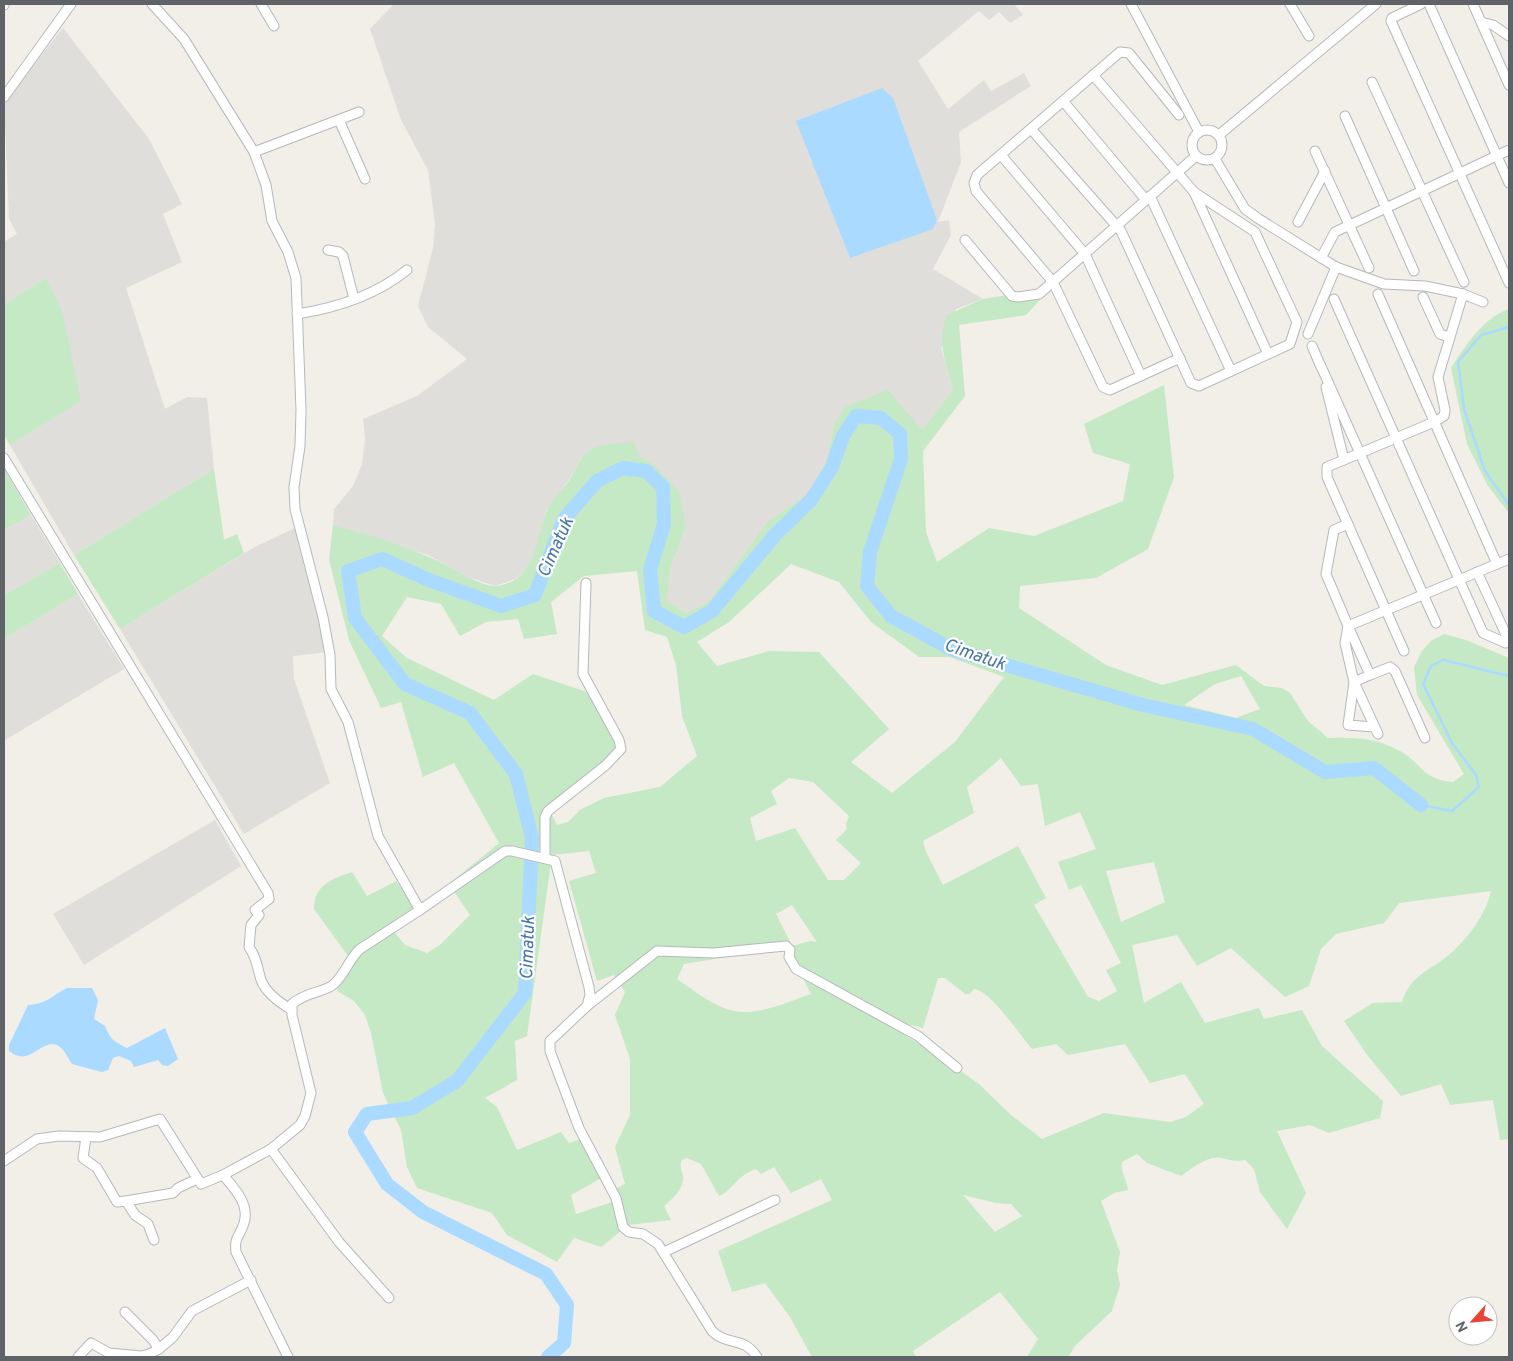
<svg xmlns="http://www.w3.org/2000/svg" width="1513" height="1361" font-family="Overpass,sans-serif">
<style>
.industrial{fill:#e0deda}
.green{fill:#c5e8c5;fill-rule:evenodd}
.water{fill:#aadaff}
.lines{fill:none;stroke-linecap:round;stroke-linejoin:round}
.stream{stroke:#aadaff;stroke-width:2.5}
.river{stroke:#aadaff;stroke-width:14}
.street-casing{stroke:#b5b8bc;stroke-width:11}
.street{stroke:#fff;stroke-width:9}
.labels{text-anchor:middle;stroke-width:4.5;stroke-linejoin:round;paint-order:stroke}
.water-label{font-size:18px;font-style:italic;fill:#4174aa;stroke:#fff}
</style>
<rect width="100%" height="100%" fill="#f1efe8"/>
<g class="industrial">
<polygon points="394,4 1014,4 1023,15 1010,23 999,12 989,20 979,11 918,61 948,109 984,80 991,91 1024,73 1031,86 959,132 961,162 938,222 949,220 951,235 933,269 983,299 956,309 941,348 953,390 922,430 834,424 827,460 807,494 768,521 708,602 686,613 665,601 670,570 686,526 653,464 639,456 581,458 570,478 546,511 538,544 527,569 515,579 495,586 468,577 428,555 333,525 334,509 353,486 362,464 365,438 363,419 417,396 467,359 428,327 418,306 433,248 435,224 428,170 401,120 370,29"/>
<polygon points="63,28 149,139 182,204 163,214 182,262 126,288 165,409 187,397 207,398 214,469 74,555 10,445 80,401 46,278 4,304 4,242 17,234 9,219 4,102"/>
<polygon points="31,515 60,563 4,595 4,530"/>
<polygon points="299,526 327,652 293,656 294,679 330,783 244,834 120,629 253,548"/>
<polygon points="78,594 124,669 5,740 4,639"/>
<polygon points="215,820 241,866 84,965 53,914"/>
</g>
<g class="green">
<polygon points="46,278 62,311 81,401 10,445 4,435 4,304"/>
<path d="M1051,288L1026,315L959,325L965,396L923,451L926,532L937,562L989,528L1034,536L1123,501L1130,464L1093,453L1084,424L1164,385L1174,477L1148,549L1096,578L1020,586L1019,608L1106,665L1162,685L1236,665L1264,686L1282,688L1290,693L1308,721L1328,738C1354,737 1377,738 1400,751C1424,765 1421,779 1453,782L1464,774L1417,695L1414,667L1422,651L1431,641L1444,634L1466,640L1509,658V1139L1500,1140L1493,1100L1450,1105L1441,1084L1401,1096L1368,1056L1344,1021L1373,1003L1402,1002C1411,973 1433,970 1451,953C1469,937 1486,914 1491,891L1399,903L1384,923L1336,934L1321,949L1309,986L1285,997L1231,948L1197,966L1177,935L1132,945L1144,1003L1181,982L1205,1023L1259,1008L1264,1019L1302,1010L1322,1046L1383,1101L1380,1118L1329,1133L1310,1125L1277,1131L1306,1193L1287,1229L1260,1192L1254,1169L1245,1160C1233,1162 1232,1160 1221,1158C1207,1155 1192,1169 1181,1176L1147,1163L1137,1154L1122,1162C1120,1170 1127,1181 1128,1190L1114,1193L1101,1201L1120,1252L1117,1270L1120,1285L1112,1311L1075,1346L1068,1357H1027L1038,1339L1000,1292L913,1351L916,1357H812L790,1317L765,1283L732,1292L718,1251L832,1200L821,1179L791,1193L774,1167L761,1174L756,1169C737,1175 732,1191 719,1196L701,1164L687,1158L682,1160C678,1168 684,1172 683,1180C681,1192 673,1198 664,1206L671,1220L628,1225L601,1247L574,1238L557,1262L507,1235L492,1213L417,1188L407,1167L401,1130L383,1093L371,1033L365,1015L354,1001L337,991L346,972L348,956L314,909C314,885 332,879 352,872L367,896L396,881L416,908L390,927L405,945L427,953L440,945L470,915L449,884L499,843L454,763L423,777L401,702L381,708L349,640L329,559L333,525C380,538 418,549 461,573C469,578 487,587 496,586C535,582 536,540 546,513C550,500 563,490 570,479C577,467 580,455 592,449C603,443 622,444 634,442L639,456L653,464L679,491L686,526L670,570L666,601L686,613L708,602L768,521L807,494L827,460L834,424L846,406L888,390L922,430L953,390C946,364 936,341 947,315L983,299ZM791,564L839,582L871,622L919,657H950L1004,677L955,742L892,793L851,762L889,729L819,652L769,651L717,666L697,642L729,622ZM637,571L645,630L667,637L676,665L682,716L697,756L660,787L604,798L580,810L568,822L557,825L547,805L616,755L619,740L593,694L533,674L494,700L407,658L382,636L407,597L441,604L460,636L486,622L518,619L524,639L557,634L551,602L584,576ZM1241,676L1260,709L1236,718L1184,705L1215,684ZM1001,758L1021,786L1038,784L1045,826L1080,812L1096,849L1058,862L1069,890L1081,885L1121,963L1106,970L1117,991L1099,1001L1088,997L1034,905L1046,898L1018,846L943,885L926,852L923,841L974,813L967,787ZM789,778L813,782L849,816L846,824L847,829L836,840L861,863L844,880H828L795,828L756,841L750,818L777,804L771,791ZM589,851L596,873L569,881L597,981L614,975L625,992L615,1015L630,1059V1115L615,1147L625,1184L617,1188L621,1199L576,1214L571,1195L603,1177L584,1138L569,1143L561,1132L517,1150L497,1107L485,1098L517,1080L515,1041L527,1036L552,855ZM1154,862L1165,902L1121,922L1106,871ZM792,905L817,942L810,941L792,946L776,914ZM792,946L791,954L811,994C787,1002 753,1019 727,1009C709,1003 693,990 677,979L684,964ZM938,978H945L965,994H970L974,989C991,991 1020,1035 1032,1049L1056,1044L1068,1055L1125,1044L1150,1083L1185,1074L1204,1104L1186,1117L1170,1122L1104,1113L1042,1139L1011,1115L979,1084L941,1057L904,1035L907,1024L923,1028ZM963,1195L996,1203L1011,1204L1022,1216L995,1232Z"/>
<path d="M1509,309V513L1488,486L1467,444L1451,368C1465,346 1484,317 1509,309Z"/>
<polygon points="4,469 31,515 4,530"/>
<polygon points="214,469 224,540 237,534 244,553 120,629 74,555"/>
<polygon points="60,563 78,594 4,639 4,595"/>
</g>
<g class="water">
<polygon points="882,88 893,98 937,220 933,229 850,258 796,121"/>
<path d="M67,988H92L98,1000L94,1019L105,1026C110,1039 114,1042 127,1048L165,1028L178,1059L168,1066L162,1065L158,1060L134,1067L131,1061L119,1056L113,1058L108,1070L102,1072L72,1064C68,1058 64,1048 57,1045C40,1039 30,1068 9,1051V1045L28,1005C47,1004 51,996 67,988Z"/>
</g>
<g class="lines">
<g class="stream">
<polyline points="1509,327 1481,335 1458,362 1464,409 1485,471 1509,505"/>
<polyline points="1421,805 1452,811 1479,787 1476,775 1452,743 1423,684 1431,666 1443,660 1509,676"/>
</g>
<polyline class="river" points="548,1357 564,1343 567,1305 546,1274 423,1212 387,1184 355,1132 367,1114 412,1108 457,1081 525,993 532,838 516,774 470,713 405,684 355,618 348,571 382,559 429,580 501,606 535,595 564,519 597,481 623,468 646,471 663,487 664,524 650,570 654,611 684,627 712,611 775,535 811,500 831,469 843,436 856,416 881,418 900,434 901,459 870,552 867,586 891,616 951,649 1143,705 1253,729 1325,772 1374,768 1421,805"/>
<g class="street-casing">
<g id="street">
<polyline points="152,4 184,39 254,152 266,185 272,221 288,252 296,278 301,410 300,446 294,487 295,509 323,617 330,655 331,689 348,722 378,836 420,910 505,851 512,851 555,861 589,987 590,995 587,1006"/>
<polyline points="261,4 274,26"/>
<polyline points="1131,4 1199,132"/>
<polyline points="1290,4 1309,36"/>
<polyline points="1421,4 1392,18 1391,21 1509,283"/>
<polyline points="1429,4 1509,183"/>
<polyline points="1473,4 1509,85"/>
<polyline points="4,5 4,4"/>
<polyline points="1481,22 1493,25 1509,36"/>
<polyline points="1093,75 1194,192 1268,354"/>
<polyline points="1372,82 1464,282"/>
<polyline points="4,97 71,4"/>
<polyline points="1063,101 1146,200"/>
<polyline points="1179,115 1129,53 1120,52 977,175 974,183 976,191 1053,282 1103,387 1110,390 1180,358"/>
<polyline points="1345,116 1414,271"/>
<polyline points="339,120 365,179"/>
<polyline points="1031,129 1121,231 1191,383 1199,386 1290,344 1297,322 1255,232 1194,192"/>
<circle cx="1207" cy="145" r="15"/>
<polyline points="1219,135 1376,4"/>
<polyline points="1315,151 1369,268"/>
<polyline points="254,152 359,112"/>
<polyline points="1001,155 1085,254 1141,376"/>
<polyline points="1215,159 1245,209 1259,219 1336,267 1384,284 1425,286 1463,294 1483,302"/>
<polyline points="1150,196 1231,371"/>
<polyline points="1298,222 1325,171"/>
<polyline points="965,240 1012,296 1018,297 1039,294 1196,156"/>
<polyline points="328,250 339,252 343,256 354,299"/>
<polyline points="1321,258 1335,232 1509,150"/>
<polyline points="1423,297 1440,334 1449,337"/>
<polyline points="1334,299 1483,633 1506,643 1509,641"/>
<path d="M297,314C336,308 376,295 407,270"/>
<polyline points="1308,334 1336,267"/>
<polyline points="1312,346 1321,367"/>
<polyline points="1320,364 1436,623"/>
<polyline points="1326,387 1344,460"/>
<path d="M4,458L268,893L269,899L255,910L259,915L251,925L249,947C257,958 257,967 261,980C266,993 280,1003 292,1010"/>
<polyline points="1348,524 1334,530 1326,574 1348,626 1345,643 1354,682 1378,734"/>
<polyline points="1497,564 1509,559"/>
<polyline points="1477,572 1509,641"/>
<polyline points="1404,651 1327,477 1327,467 1434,422 1444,416 1445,410 1438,377 1463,294"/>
<polyline points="1370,675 1390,667 1395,671 1425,738"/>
<polyline points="1374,727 1348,725 1354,682 1370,675 1348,626 1497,564 1378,294"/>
<polyline points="545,857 545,817 548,811 606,765 621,749 619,740 583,674 586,583"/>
<polyline points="86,1137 83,1158 97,1168 117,1202 126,1201 135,1215 148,1224 154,1240"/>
<polyline points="271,1149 339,1242 389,1298"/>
<path d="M4,1161L37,1139L59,1136L100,1137L160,1119L201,1184L223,1175L271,1149L300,1125L305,1116L311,1093L292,1015V1004C307,991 324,993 334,984C345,974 349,959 360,949L420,910"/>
<path d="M223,1175C234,1188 250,1204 244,1223C240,1237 234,1236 236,1252L288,1357"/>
<polyline points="126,1201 173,1193 178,1188 197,1179"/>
<polyline points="664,1252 775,1200"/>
<polyline points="125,1312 153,1340 159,1349"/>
<polyline points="78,1357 91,1343 109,1353 141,1356 149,1354 159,1349 173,1337 192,1311 251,1280"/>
<path d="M757,1357C744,1336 727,1346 712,1331L658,1244L643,1234L629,1232L623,1227L616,1198L579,1128L550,1051V1041L587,1006L657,951L714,953L786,946L790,950L789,957L796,969L918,1036L957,1068"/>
</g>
</g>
<use href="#street" class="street"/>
</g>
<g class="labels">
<g class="water-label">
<text transform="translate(555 547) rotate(-66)" y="6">Cimatuk</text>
<text transform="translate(975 654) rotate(19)" y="6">Cimatuk</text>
<text transform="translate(527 948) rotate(-88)" y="6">Cimatuk</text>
</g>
</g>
<rect width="1513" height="1361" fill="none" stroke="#5f6368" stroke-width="10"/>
<g transform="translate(1473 1321) rotate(243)"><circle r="24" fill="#ffffff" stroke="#bfc1c3"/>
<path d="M0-4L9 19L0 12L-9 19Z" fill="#ea4335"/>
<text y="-8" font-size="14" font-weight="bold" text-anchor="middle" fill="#5f6368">N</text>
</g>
</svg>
